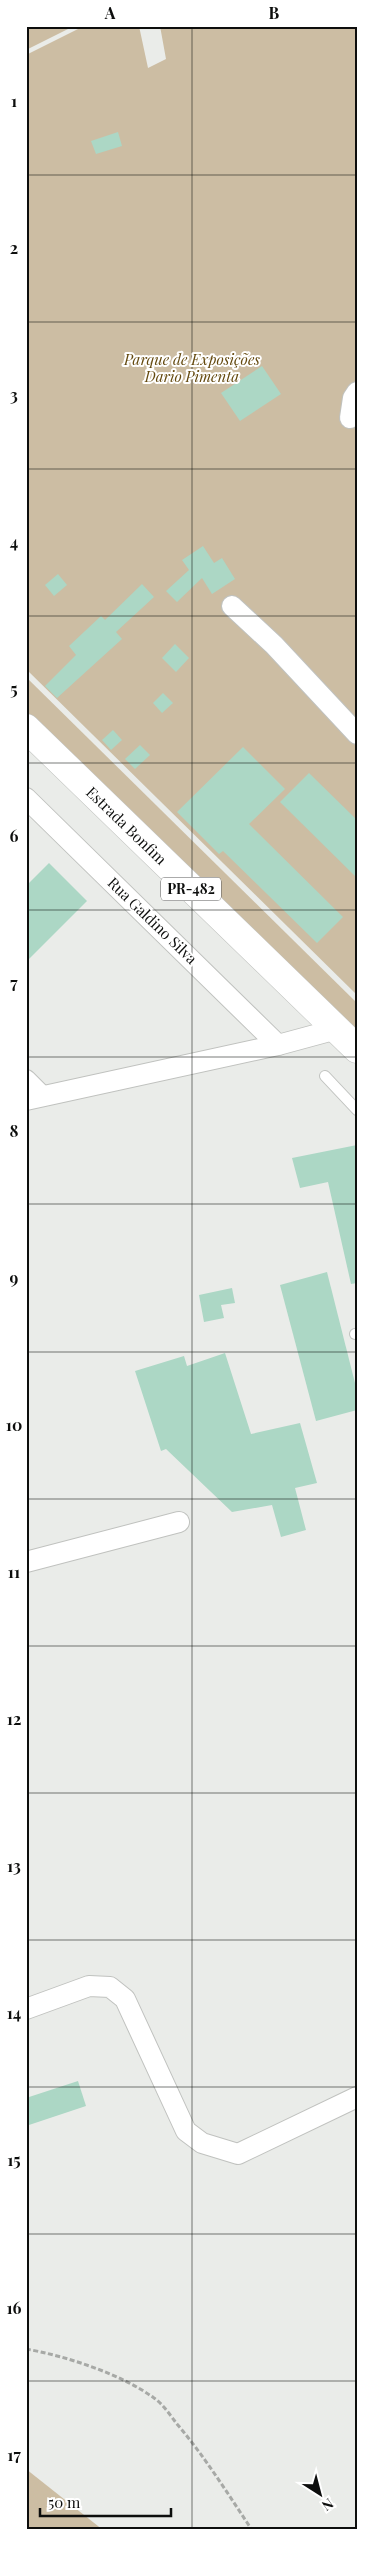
<svg xmlns="http://www.w3.org/2000/svg" width="383" height="2556" font-family="'Playfair Display',serif">
<style>
.green{fill:#ccbda3}
.building{fill:#acd7c5}
.lines{fill:none;stroke-linecap:round;stroke-linejoin:round}
.service-casing{stroke:#c0c2bf;stroke-width:12}
.minor-casing{stroke:#c0c2bf;stroke-width:22}
.primary-casing{stroke:#c0c2bf;stroke-width:29}
.path{stroke:#a7a9a6;stroke-width:3;stroke-dasharray:5 2.5;stroke-linecap:butt}
.service{stroke:#fff;stroke-width:10}
.minor{stroke:#fff;stroke-width:20}
.primary{stroke:#fff;stroke-width:28}
.grid{fill:none;stroke:#0d0e0d;stroke-width:1;stroke-opacity:0.55}
.labels{text-anchor:middle;stroke-width:4;stroke-linejoin:round;paint-order:stroke}
.shield{fill:#fff;stroke:#565656;stroke-width:1}
.shield-label{font-size:14px;font-weight:bold;fill:#0d0e0d}
.park-label{font-size:15px;font-style:italic;fill:#64490e;stroke:#fff}
.street-label{font-size:15px;fill:#0d0e0d;stroke:#fff}
.neatline{fill:none;stroke:#0d0e0d;stroke-width:2}
.grid-label{font-size:16px;text-anchor:middle;font-weight:bold;fill:#0d0e0d}
</style>
<rect width="100%" height="100%" fill="#eaece9"/>
<g class="green">
<polygon points="26,26 74,26 26,50"/>
<polygon points="84,26 139,26 148,68 166,59 160,26 357,26 357,995 26,669 26,55"/>
<polygon points="26,677 357,1003 357,1033 26,715"/>
<polygon points="26,2469 103,2530 26,2530"/>
</g>
<g class="building">
<polygon points="118,132 122,146 96,154 91,141"/>
<polygon points="262,366 281,394 240,421 221,393"/>
<polygon points="203,546 214,563 222,558 235,579 212,594 202,578 177,602 166,591 189,570 182,560"/>
<polygon points="58,574 67,585 54,596 45,585"/>
<polygon points="142,584 154,597 116,632 122,639 57,698 45,686 76,655 69,646 101,616 105,620"/>
<polygon points="175,644 189,658 176,672 162,658"/>
<polygon points="163,693 173,703 162,713 153,703"/>
<polygon points="113,730 122,740 111,750 102,740"/>
<polygon points="140,745 150,755 135,769 125,759"/>
<polygon points="243,747 285,789 249,824 343,917 317,943 223,851 219,854 177,812"/>
<polygon points="309,773 357,820 357,878 280,802"/>
<polygon points="49,863 87,901 26,962 26,886"/>
<polygon points="357,1145 357,1283 351,1284 328,1182 300,1188 292,1158"/>
<polygon points="327,1272 357,1391 357,1410 316,1421 280,1285"/>
<polygon points="232,1288 235,1303 221,1305 224,1318 204,1322 199,1295"/>
<polygon points="225,1353 251,1434 300,1423 317,1483 295,1488 306,1530 281,1537 272,1505 232,1512 166,1449 161,1451 135,1371 184,1356 187,1366"/>
<polygon points="78,2081 86,2106 26,2126 26,2098"/>
</g>
<g class="lines">
<g class="service-casing">
<g id="service">
<polyline points="325,1076 357,1110"/>
<polyline points="355,1334 357,1334"/>
</g>
</g>
<g class="minor-casing">
<g id="minor">
<polyline points="350,418 353,398 357,392"/>
<polyline points="232,606 274,645 357,734"/>
<polyline points="26,798 278,1045"/>
<polyline points="26,1080 42,1096"/>
<polyline points="26,1100 278,1045 337,1029"/>
<polyline points="26,1562 179,1522"/>
<polyline points="26,2009 89,1986 110,1987 125,1999 186,2131 202,2143 238,2154 357,2097"/>
</g>
</g>
<g class="primary-casing">
<polyline id="primary" points="26,728 357,1049"/>
</g>
<path class="path" d="M26,2349C66,2356 121,2374 154,2398C163,2404 170,2415 177,2424C205,2457 228,2494 252,2530"/>
<use href="#service" class="service"/>
<use href="#minor" class="minor"/>
<use href="#primary" class="primary"/>
</g>
<path class="grid" d="M192,26V2530M26,175H357M26,322H357M26,469H357M26,616H357M26,763H357M26,910H357M26,1057H357M26,1204H357M26,1352H357M26,1499H357M26,1646H357M26,1793H357M26,1940H357M26,2087H357M26,2234H357M26,2381H357"/>
<g class="labels">
<rect class="shield" x="161" y="877.5" width="60" height="23" rx="4"/>
<g class="shield-label">
<text x="191" y="894">PR-482</text>
</g>
<g class="park-label">
<text x="192" y="365">Parque de Exposições<tspan x="192" dy="17">Dario Pimenta</tspan></text>
</g>
<g class="street-label">
<text transform="translate(126 826) rotate(44)" y="5">Estrada Bonfim</text>
<text transform="translate(152 921) rotate(44)" y="5">Rua Galdino Silva</text>
</g>
</g>
<rect width="383" height="2556" fill="none" stroke="#ffffff" stroke-width="55"/>
<g transform="translate(320 2494) rotate(144)" stroke="#ffffff" stroke-width="4" paint-order="stroke">
<path d="M0-4L9 19L0 12L-9 19Z" fill="#0d0e0d"/>
<text y="-8" font-size="14" font-weight="bold" text-anchor="middle" fill="#0d0e0d">N</text>
</g>
<path d="M40 2508v8h131v-8" fill="none" stroke="#0d0e0d" stroke-width="2.5"/>
<text x="48" y="2508" font-size="15" fill="#0d0e0d" stroke="#ffffff" stroke-width="4" paint-order="stroke">50 m</text>
<rect x="28" y="28" width="328" height="2500" class="neatline"/>
<g class="grid-label">
<text x="110" y="19">A</text>
<text x="274" y="19">B</text>
<text x="14" y="107">1</text>
<text x="14" y="254">2</text>
<text x="14" y="401">3</text>
<text x="14" y="548">4</text>
<text x="14" y="695">5</text>
<text x="14" y="842">6</text>
<text x="14" y="989">7</text>
<text x="14" y="1137">8</text>
<text x="14" y="1284">9</text>
<text x="14" y="1431">10</text>
<text x="14" y="1578">11</text>
<text x="14" y="1725">12</text>
<text x="14" y="1872">13</text>
<text x="14" y="2019">14</text>
<text x="14" y="2166">15</text>
<text x="14" y="2314">16</text>
<text x="14" y="2461">17</text>
</g>
</svg>
